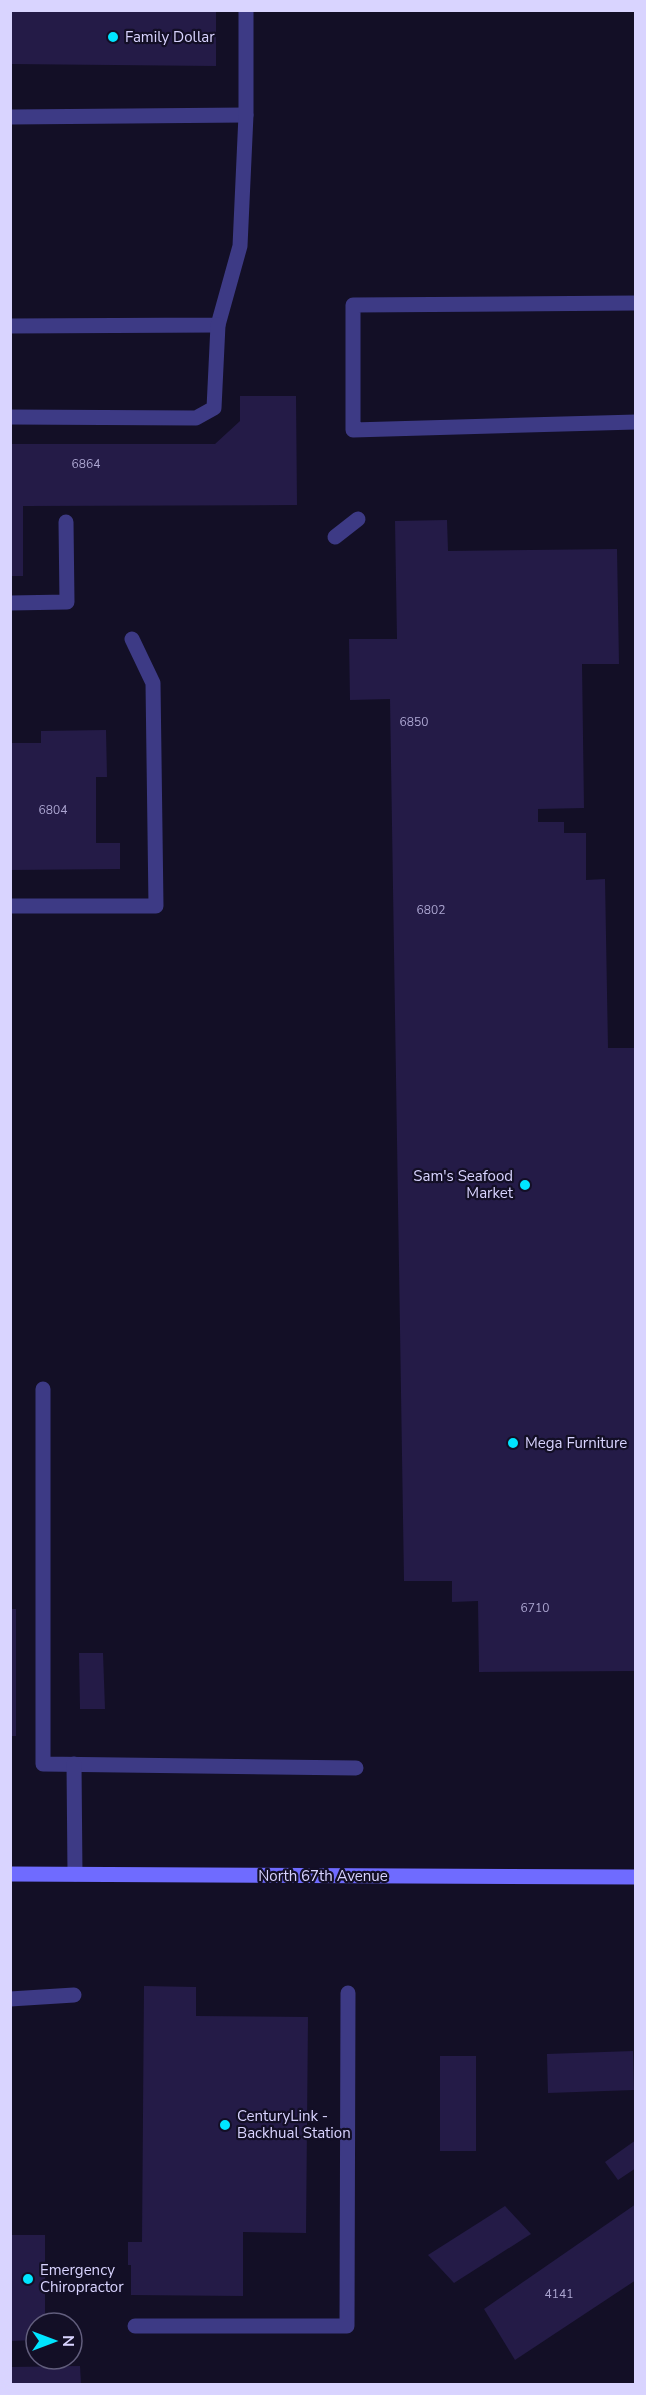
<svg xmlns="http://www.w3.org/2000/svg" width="646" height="2395" font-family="'Nunito Sans',sans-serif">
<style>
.building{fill:#241b47}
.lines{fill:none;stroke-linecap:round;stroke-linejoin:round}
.service{stroke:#3d3a85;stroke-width:15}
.secondary{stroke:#6f6bff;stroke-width:15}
.poi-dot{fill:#00e5ff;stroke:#130f26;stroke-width:2}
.labels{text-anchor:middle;stroke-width:4.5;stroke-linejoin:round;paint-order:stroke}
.number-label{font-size:12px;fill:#aca6d1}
.poi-label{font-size:15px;fill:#d9d4ff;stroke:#130f26;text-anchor:start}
.street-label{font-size:15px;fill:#d9d4ff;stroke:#130f26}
</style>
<rect width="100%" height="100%" fill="#130f26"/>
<g class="building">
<polygon points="10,10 216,10 216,66 10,64"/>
<polygon points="240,396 296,396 297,505 23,506 23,576 10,576 10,444 215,444 240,421"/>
<polygon points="447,520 448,551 617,549 619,664 582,664 584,808 538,809 538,822 564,822 564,833 586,833 586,880 605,879 608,1048 636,1048 636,1671 479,1672 478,1601 452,1602 452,1581 404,1581 390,699 350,700 349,639 397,639 395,521"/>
<polygon points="106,730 107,777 96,777 96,843 120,843 120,869 10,870 10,743 41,743 41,731"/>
<rect x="10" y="1609" width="6" height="127"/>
<polygon points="79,1653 103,1653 105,1709 80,1709"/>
<polygon points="144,1986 196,1987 196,2016 308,2017 306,2233 243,2232 243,2296 131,2295 131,2265 128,2265 128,2242 142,2242"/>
<polygon points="633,2051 634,2090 548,2093 547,2054"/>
<rect x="440" y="2056" width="36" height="95"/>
<polygon points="636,2140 636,2168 618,2180 605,2162"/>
<polygon points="636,2204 636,2280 515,2360 484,2309"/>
<polygon points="505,2206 531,2234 454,2283 428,2255"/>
<polygon points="10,2235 45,2235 45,2323 36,2323 36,2340 10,2341"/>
<polygon points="80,2366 81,2384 10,2384 10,2367"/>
</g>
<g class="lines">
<g class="service">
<polyline points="10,117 246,115"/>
<polyline points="636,303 353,305 353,430 636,422"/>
<polyline points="10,326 218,325 240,246 246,115 246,10"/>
<polyline points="10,417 196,418 214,408 218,325"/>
<polyline points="335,537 358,519"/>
<polyline points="10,603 67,602 66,522"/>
<polyline points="10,906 156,906 153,683 132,639"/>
<polyline points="43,1389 43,1764 356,1768"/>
<polyline points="74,1764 75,1874"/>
<polyline points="10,1999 74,1995"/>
<polyline points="135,2326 347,2326 348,1993"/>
</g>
<polyline class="secondary" points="10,1874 636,1877"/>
</g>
<g class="poi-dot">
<circle cx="113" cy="37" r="6"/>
<circle cx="525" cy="1185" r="6"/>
<circle cx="513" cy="1443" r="6"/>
<circle cx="225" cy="2125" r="6"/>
<circle cx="28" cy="2279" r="6"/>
</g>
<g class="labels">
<g class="number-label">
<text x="86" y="468">6864</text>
<text x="414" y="726">6850</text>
<text x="53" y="814">6804</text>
<text x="431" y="914">6802</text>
<text x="535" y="1612">6710</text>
<text x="559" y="2298">4141</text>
</g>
<g class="poi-label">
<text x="125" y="42">Family Dollar</text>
<text x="513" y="1181" text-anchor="end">Sam's Seafood<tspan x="513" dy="17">Market</tspan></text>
<text x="525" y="1448">Mega Furniture</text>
<text x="237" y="2121">CenturyLink -<tspan x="237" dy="17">Backhual Station</tspan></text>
<text x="40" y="2275">Emergency<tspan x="40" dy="17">Chiropractor</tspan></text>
</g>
<g class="street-label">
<text x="323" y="1881">North 67th Avenue</text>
</g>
</g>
<rect width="646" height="2395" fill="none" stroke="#d9d4ff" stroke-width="24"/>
<g transform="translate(54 2341) rotate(90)"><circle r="28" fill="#130f26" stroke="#625e7d" stroke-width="1.5"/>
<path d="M0-4.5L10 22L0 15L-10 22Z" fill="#00e5ff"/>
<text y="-9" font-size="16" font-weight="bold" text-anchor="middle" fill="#d9d4ff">N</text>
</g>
</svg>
